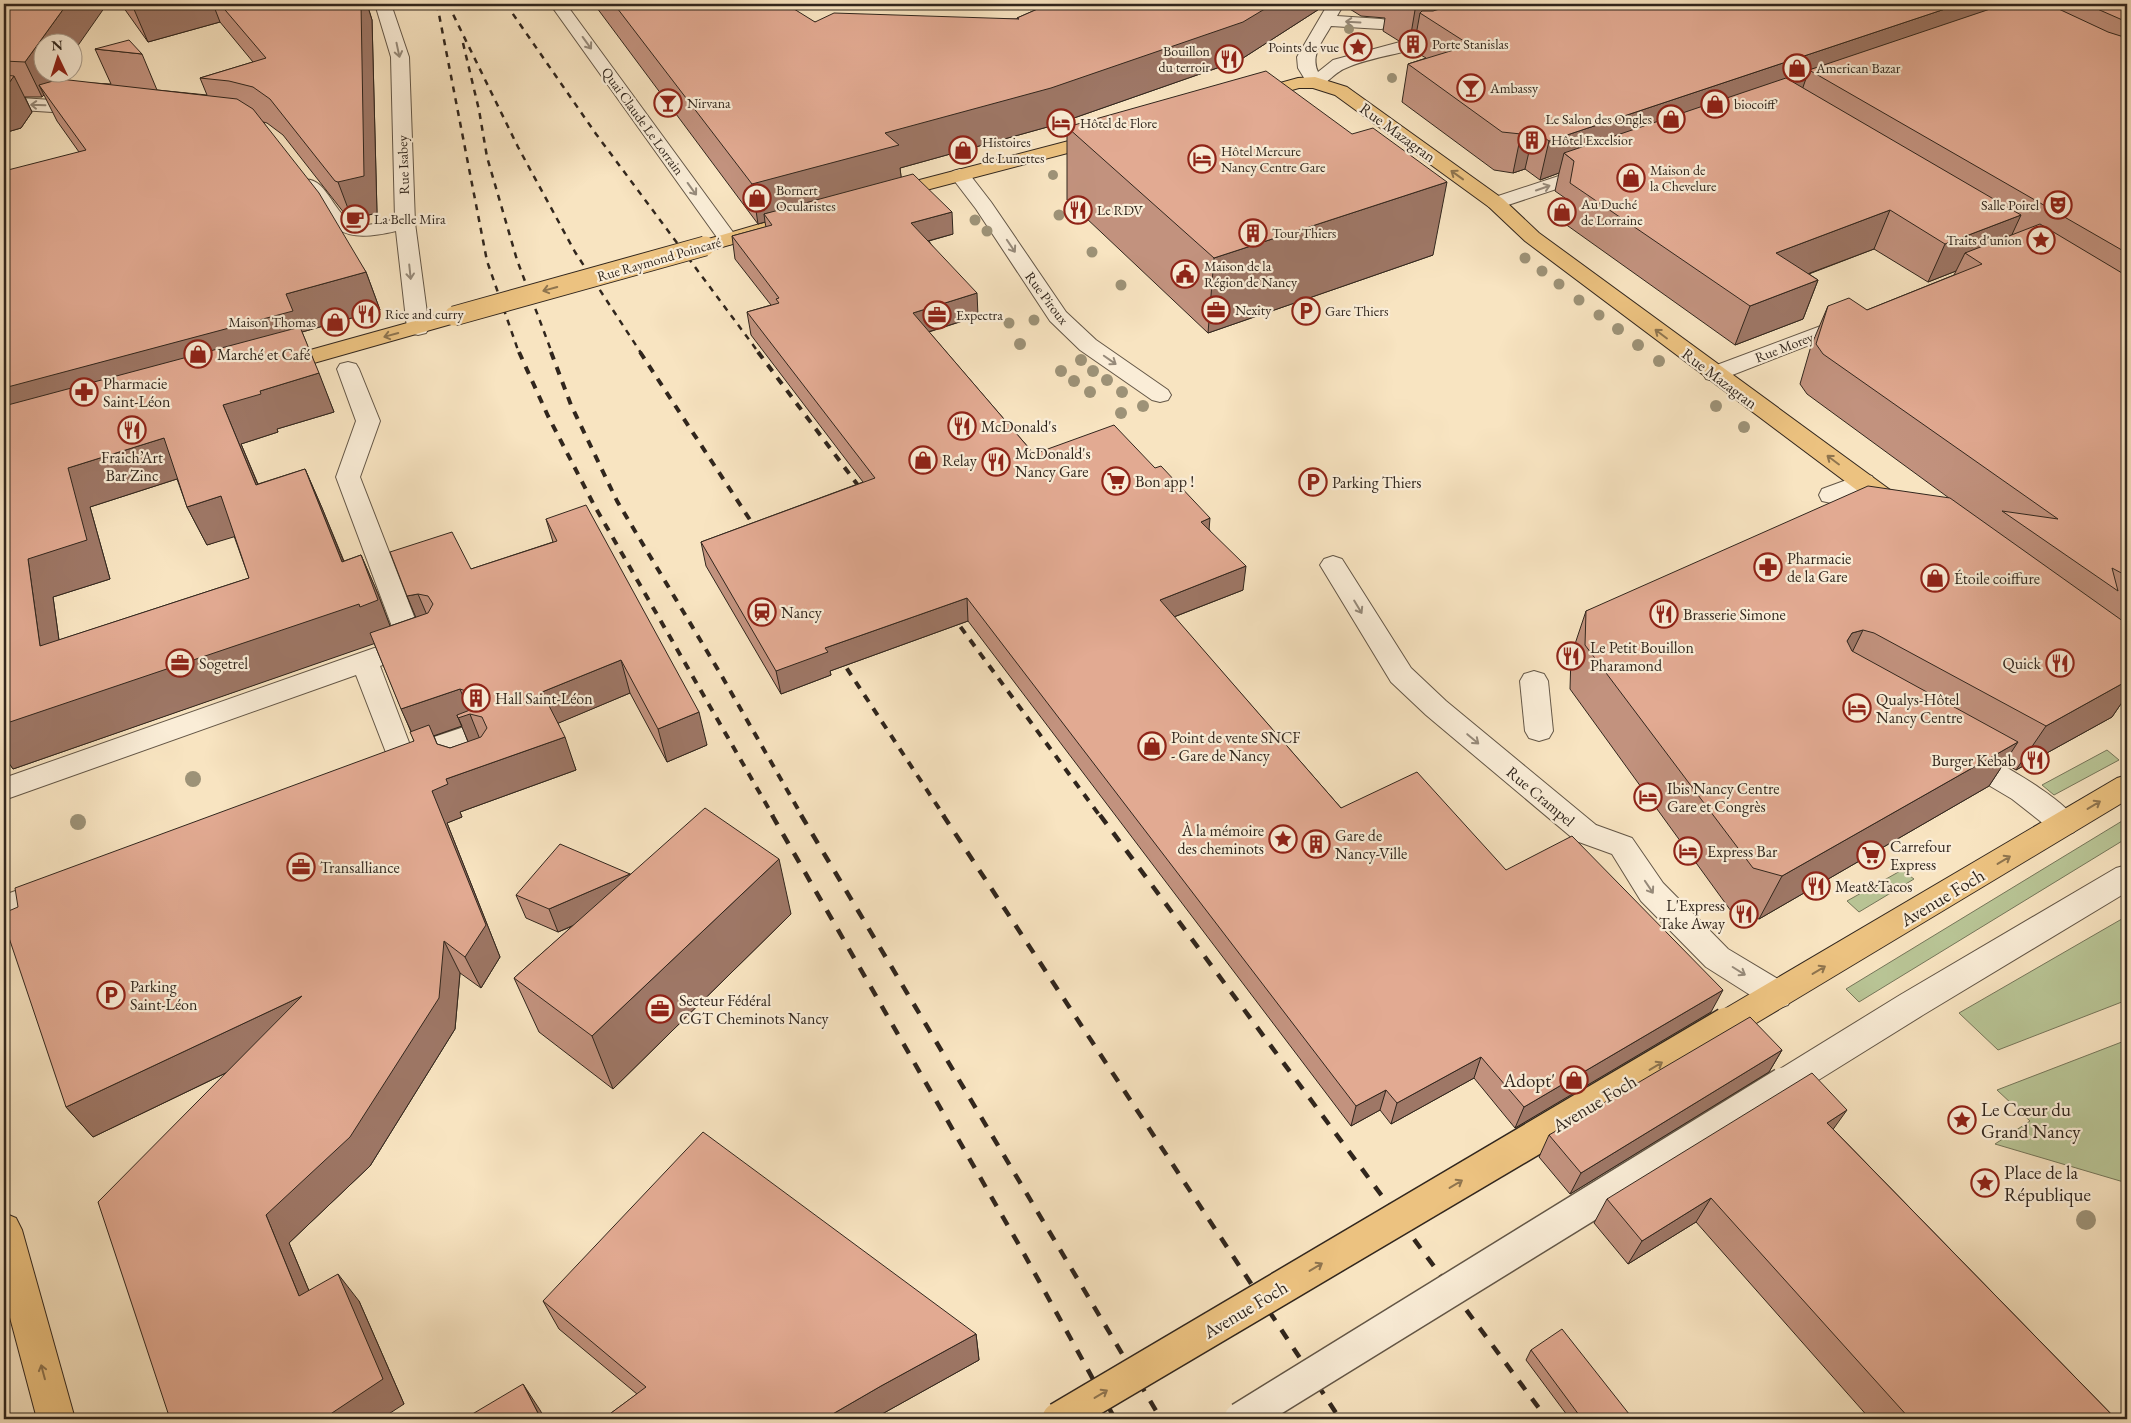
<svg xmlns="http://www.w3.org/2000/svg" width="2131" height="1423" font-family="'EB Garamond',serif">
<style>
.green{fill:#b9c596;stroke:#75765a}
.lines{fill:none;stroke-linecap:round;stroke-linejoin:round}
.minor-casing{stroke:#635646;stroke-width:2}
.major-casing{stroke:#31261d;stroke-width:2}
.minor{fill:#faedd7;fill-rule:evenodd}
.major{fill:#ecc280;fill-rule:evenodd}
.rail-far2{stroke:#31261d;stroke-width:2.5;stroke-dasharray:6 6;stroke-linecap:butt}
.rail-far1{stroke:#31261d;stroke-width:4;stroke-dasharray:8 8;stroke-linecap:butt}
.rail{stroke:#31261d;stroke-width:4.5;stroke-dasharray:11 11;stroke-linecap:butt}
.minor-bridge-casing{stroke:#635646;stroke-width:36;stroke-linecap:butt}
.major-bridge-far1-casing{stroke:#31261d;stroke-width:21;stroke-linecap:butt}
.major-bridge-casing{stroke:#31261d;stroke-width:36;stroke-linecap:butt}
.minor-bridge{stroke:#faedd7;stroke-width:33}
.major-bridge-far1{stroke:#ecc280;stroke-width:19}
.major-bridge{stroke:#ecc280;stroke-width:33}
.tree{fill:#9d9277}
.wall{fill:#c2927e;stroke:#31261d;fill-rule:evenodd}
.shaded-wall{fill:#9e7766;stroke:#31261d}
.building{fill:#e2aa92;stroke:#31261d;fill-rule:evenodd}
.oneway{stroke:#968a7a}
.oneway2{stroke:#8e744e}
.labels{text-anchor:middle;stroke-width:4.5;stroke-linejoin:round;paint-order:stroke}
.far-poi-label{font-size:14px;fill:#31261d;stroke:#faedd7;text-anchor:start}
.far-street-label{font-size:14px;fill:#31261d;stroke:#faedd7}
.street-label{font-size:16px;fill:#31261d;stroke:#faedd7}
.poi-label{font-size:16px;fill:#31261d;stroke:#faedd7;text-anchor:start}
.near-street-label{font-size:19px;fill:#31261d;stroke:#faedd7}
.near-poi-label{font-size:19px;fill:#31261d;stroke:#faedd7;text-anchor:start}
</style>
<rect width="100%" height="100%" fill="#f8e4c1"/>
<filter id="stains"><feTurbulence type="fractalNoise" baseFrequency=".004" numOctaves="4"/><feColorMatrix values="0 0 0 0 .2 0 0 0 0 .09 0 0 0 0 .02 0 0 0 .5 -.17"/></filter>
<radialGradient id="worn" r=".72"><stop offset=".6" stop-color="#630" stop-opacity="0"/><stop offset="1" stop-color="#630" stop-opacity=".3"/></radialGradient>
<g class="green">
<polygon points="2107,750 2119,760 2054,795 2042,785"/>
<polygon points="2127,818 2127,838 1859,1002 1846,989"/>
<polygon points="1902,870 1914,879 1859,912 1847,901"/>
<polygon points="2127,916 2127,1000 1998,1050 1959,1013"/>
<polygon points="2127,1040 2127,1183 1995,1144 2030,1121 1997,1090"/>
</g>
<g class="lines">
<g class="minor-casing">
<g id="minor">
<path d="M375,4H391L409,57L415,223L429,328L426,333L418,335L410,333L407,328L396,231C339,245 330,228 299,184L302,180C327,174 333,217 356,224C368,227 384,222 395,219L391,57Z"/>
<polygon points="550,4 566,4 735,235 738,239 735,243 728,245 721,243"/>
<path d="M1328,4H1344L1337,16L1381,19L1387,20L1390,24L1387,28L1381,29L1331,26C1323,41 1310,54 1318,72L1333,60L1400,42L1406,41L1412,42L1415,46L1412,50C1391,55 1366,59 1346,68C1332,73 1325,90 1309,86L1298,68L1297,57Z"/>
<polygon points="4,97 85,102 92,104 94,108 92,112 85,114 4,109"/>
<polygon points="1592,165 1599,167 1602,171 1599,175 1496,209 1489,207 1486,203 1489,199"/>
<polygon points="960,169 967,171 991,202 1066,312 1096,340 1168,390 1171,395 1168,400 1160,402 1152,400 1080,350 1050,321 976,209 950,175 953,171"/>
<polygon points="1850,315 1858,316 1861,321 1858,326 1722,379 1714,381 1706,379 1703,374 1706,369"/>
<polygon points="348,362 356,364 359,369 380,421 360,477 422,637 427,644 421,652 380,666 410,745 473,724 483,727 487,734 483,741 402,771 392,768 356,675 4,800 4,778 397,640 336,477 356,421 337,369 340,364"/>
<polygon points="1863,474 1872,476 1875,482 1872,488 1831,503 1822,501 1819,495 1822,489"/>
<polygon points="1333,556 1342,559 1411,668 1446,701 1596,825 1632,838 1663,883 1728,949 1788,985 1793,995 1788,1005 1777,1009 1766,1005 1706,967 1641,901 1612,854 1576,841 1426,715 1391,682 1320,565 1324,559"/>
<polygon points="1534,671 1544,674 1548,681 1553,731 1549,738 1539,741 1529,738 1525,731 1520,681 1524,674"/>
<path d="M1963,745L1973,748C2000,764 2065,798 2079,824L2074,832L2064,836L2054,832L2012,799L1953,764L1949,756L1953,748Z"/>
<polygon points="2127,865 2127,892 1923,1015 1796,1094 1784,1099 1772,1094 1767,1084 1772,1074 1900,995 2116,868"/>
<polygon points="52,878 63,881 67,890 63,899 4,920 4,895"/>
</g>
</g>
<g class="major-casing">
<g id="major">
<polygon points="1315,77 1347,87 1503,199 1539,233 1908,503 1911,509 1908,515 1899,517 1890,515 1525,241 1489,207 1335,95 1313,88 1299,88 1250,102 1244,101 1241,97 1244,93 1298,78"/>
<polygon points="1103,132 1110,134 1112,138 1110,142 888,200 881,198 878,194 881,190"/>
<polygon points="767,222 774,224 777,228 774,232 705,252 698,250 695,246 698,242"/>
<polygon points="454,310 462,311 465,316 462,321 275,374 267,372 264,367 267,362"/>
<polygon points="2127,775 2127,800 1738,1034 1727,1038 1716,1034 1711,1024 1716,1014 2117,778"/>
<polygon points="4,1213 16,1218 22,1230 75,1419 37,1419 4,1295"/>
</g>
</g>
<use href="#minor" class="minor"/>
<use href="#major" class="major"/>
<g class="rail-far2">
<polyline points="437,4 487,261 519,353"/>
<polyline points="448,4 518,147 575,252 641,353"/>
<polyline points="506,4 596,134 759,353"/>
<polyline points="463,43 479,110 487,157 517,260 552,353"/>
</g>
<g class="rail-far1">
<polyline points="519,352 548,416 594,505 773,816"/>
<polyline points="551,352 571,405 617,501 720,673 802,816"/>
<polyline points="640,352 760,535"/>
<polyline points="758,352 866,496"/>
<polyline points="951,614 1100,816"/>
<polyline points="838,655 944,816"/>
</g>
<g class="rail">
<polyline points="772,815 1023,1252 1115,1419"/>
<polyline points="801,815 1161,1419"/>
<polyline points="943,815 1340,1419"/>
<polyline points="1100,815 1547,1419"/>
</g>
<g class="minor-bridge-casing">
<polyline id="minor-bridge" points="1241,1419 1784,1084"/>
</g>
<g class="major-bridge-far1-casing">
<polyline id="major-bridge-far1" points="454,316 705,246"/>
</g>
<g class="major-bridge-casing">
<polyline id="major-bridge" points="1059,1419 1727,1024"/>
</g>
<use href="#minor-bridge" class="minor-bridge"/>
<use href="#major-bridge-far1" class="major-bridge-far1"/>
<use href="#major-bridge" class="major-bridge"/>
</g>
<g class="tree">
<circle cx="1349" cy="29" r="5"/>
<circle cx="1392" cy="78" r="5"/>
<circle cx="1053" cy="175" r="5"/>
<circle cx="1059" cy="215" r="5.5"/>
<circle cx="975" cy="220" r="5.5"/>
<circle cx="987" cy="231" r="5.5"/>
<circle cx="1092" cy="252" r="5.5"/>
<circle cx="1525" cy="258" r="5.5"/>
<circle cx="1542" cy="271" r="5.5"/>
<circle cx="1559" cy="284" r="5.5"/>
<circle cx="1121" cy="285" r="5.5"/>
<circle cx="1579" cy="300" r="5.5"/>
<circle cx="1599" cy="315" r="5.5"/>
<circle cx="1034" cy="320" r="5.5"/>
<circle cx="1009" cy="323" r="5.5"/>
<circle cx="1618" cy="329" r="6"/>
<circle cx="1020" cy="344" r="6"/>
<circle cx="1638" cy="345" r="6"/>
<circle cx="1081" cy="360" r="6"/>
<circle cx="1659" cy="361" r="6"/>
<circle cx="1061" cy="371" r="6"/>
<circle cx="1093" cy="371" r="6"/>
<circle cx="1107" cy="380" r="6"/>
<circle cx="1074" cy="381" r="6"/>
<circle cx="1090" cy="392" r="6"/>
<circle cx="1122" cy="392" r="6"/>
<circle cx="1143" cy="406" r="6"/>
<circle cx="1716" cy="406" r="6"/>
<circle cx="1121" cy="413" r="6"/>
<circle cx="1744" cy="427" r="6"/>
<circle cx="193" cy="779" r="8"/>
<circle cx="78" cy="822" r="8"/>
<circle cx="2086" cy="1220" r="10"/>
</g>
<g class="wall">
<path d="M4,4L54,81L111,84L95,49L142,54L157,90L207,95L200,78L253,62L220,22L148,42L121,4H367L372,20L377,213L352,219L348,218L283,135L267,123L263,122L366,272L380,310L302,332L334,412L277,429L278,432L241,444L258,484L305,469L322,508L344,561L361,555L378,594L390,626L416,617L407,596L471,569L553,542L546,519L707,745L667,762L630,693L558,723L576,770L460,812L462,817L447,823L500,957L481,988L460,973L455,1029L370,1166L289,1243L309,1291L359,1301L404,1404L170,1419L226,1073L93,1137L66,1107L414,741L411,732L374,643L13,769L4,756L79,152L57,121L44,95L42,97H25L32,112L21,128L4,133ZM177,479L187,507L207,545L234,536L249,578L59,640L53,597L110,579L90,507ZM462,726L468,742L450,748L437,744L434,736Z"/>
<polygon points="596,4 751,4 763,9 815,22 1017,19 1017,18 1049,4 1327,4 1240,60 1051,126 900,168 901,177 953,234 929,241 978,316 929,332 1034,454 1209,529 1243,590 1174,617 1341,808 1506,870 1711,1012 1515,1128 1474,1078 1391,1124 1380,1110 1351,1126 968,621 830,671 831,675 781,694 706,566 701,542 863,482 751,335 747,312 771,305 735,259 732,236 766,227 765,222 758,224 597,8"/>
<polygon points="1345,4 2127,4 2127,695 2112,717 2016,770 2004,763 1989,786 1759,919 1731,911 1570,689 1571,656 1586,611 1949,498 1807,394 1800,384 1811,346 1828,306 1867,310 1954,275 1956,271 1928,282 1874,249 1809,274 1818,280 1803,319 1735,345 1561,221 1565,198 1555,191 1559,173 1540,180 1525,169 1513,173 1494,170 1402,102 1408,64 1426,58 1414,51 1416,35 1413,36 1410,40 1399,41 1383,31 1385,18 1361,16 1345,6"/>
<polygon points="1067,127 1433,255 1208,333 1067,200"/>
<polygon points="630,874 791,914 613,1089 539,1032 514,978 573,926 558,932 526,918 516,895"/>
<polygon points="1782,1050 1769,1072 1570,1194 1539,1157 1549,1135"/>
<polygon points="1833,1129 2116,1419 1870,1419 1696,1222 1628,1264 1594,1223 1607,1199"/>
<polygon points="543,1301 976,1334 979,1360 873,1419 603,1419 637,1394 559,1329"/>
<polygon points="1531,1350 1633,1419 1570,1419 1526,1360"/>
</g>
<g class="shaded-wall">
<polygon points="67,4 107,4 72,54 72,42 42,42 42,72 59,72 45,93 39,85 44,95 42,97 25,62"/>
<polygon points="144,4 213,4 220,22 148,42 133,7"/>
<polygon points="361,4 367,4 372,20 377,213 352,219 338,182"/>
<polygon points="1273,4 1327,4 1240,60 1051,126 900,168 902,184 764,214 765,222 758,224 752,184 885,133"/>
<polygon points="1416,4 1523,4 1420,13 1416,35 1413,36 1410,40"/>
<polygon points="1960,4 2045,4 1809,70 1802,90 1574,161 1564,153 1559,173 1540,180 1549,141"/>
<polygon points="14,76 32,112 21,128 4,133 4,90"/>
<polygon points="1534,130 1525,169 1513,173 1521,134"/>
<polygon points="1447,182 1433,255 1208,333 1214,258"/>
<polygon points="1890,210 1874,249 1762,291 1776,253"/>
<polygon points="952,212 953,234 913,245 911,223"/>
<polygon points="2021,215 2003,254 1965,253 1956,271 1928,282 1945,244"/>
<polygon points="366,272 380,310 302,332 4,433 4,388 286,294"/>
<polygon points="1818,280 1803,319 1735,345 1750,306"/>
<polygon points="977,293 978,316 915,336 913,313"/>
<polygon points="319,373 334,412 277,429 278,432 241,444 274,524 256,485 223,405 260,391"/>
<polygon points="164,438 183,477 90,507 110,579 53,597 65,684 40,646 28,559 68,468"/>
<polygon points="305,469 322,508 359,600 342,562"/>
<polygon points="221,496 240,535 207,545 187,507"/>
<polygon points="1210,518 1208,542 1201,522"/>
<polygon points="361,555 378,594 395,639 376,643 13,769 4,756 4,724"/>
<polygon points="1246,566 1243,590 1158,623 1160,600"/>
<polygon points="418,594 432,627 421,630 407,596"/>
<polygon points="967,598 968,621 830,671 831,675 781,694 776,671 825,648"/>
<polygon points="1863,630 1841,675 1847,641 1852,633"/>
<polygon points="621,660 630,693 554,725 542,692"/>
<polygon points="2127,681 2127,695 2112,717 2016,770 2046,726"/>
<polygon points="460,689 483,747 472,751 457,715 462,726 416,742 401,709"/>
<polygon points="699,712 707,745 667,762 658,729"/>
<polygon points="565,737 576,770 460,812 462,817 447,823 500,957 481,988 465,957 432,791 446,779"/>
<polygon points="2018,742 1989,786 1759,919 1782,876"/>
<polygon points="779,859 791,914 613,1089 592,1036"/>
<polygon points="630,874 638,897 558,932 549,909"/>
<polygon points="444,941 460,973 455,1029 370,1166 289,1243 322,1322 299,1296 266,1215"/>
<polygon points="1723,990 1711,1012 1515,1128 1524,1107"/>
<polygon points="302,996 321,1027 93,1137 66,1107"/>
<polygon points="1782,1050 1769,1072 1570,1194 1581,1173"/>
<polygon points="1481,1057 1474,1078 1391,1124 1397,1103"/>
<polygon points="1386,1090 1380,1110 1351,1126 1356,1106"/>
<polygon points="1847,1110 1829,1135 1827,1123"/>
<polygon points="1711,1198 1696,1222 1628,1264 1642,1241"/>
<polygon points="338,1274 359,1301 404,1404 381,1419 323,1419"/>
<polygon points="976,1334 979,1360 873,1419 824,1419 881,1386"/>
<polygon points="523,1384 540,1410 545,1419 541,1419"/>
</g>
<g class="building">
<polygon points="4,4 67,4 25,62 4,61"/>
<polygon points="131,4 144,4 133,7"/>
<polygon points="220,4 361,4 364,176 338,182 335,181 270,99 253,87 229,81 200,78 266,58"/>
<polygon points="614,4 751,4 763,9 777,4 786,4 815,22 834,13 1019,19 1017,18 1049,4 1273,4 1243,22 1051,88 885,133 899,145 752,184"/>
<polygon points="1456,4 1960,4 1549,141 1534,130 1521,134 1502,132 1408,64 1470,45 1420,13 1422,11 1433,11"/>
<polygon points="2005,4 2048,4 2108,32 2127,38 2127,253 1809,70"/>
<polygon points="2086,4 2127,4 2127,22"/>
<polygon points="129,40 142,54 95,49"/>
<polygon points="1266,71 1352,134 1373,128 1447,182 1214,258 1067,127"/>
<polygon points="4,75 14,76 4,90"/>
<polygon points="1786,78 2021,215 1945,244 1890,210 1776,253 1818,280 1750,306 1570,183 1574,161 1564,153"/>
<polygon points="60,79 237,99 253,109 319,193 366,272 286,294 293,311 4,388 4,171 86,150 39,85"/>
<polygon points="913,174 952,212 911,223 977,293 913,313 1034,454 1114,425 1155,468 1161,466 1210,518 1201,522 1246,566 1160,600 1341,808 1417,772 1506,870 1572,836 1723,990 1524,1107 1481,1057 1397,1103 1386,1090 1356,1106 967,598 825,648 828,652 776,671 701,542 875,478 747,312 779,303 776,299 779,298 732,236 772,225 764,214"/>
<polygon points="2040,224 2127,276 2127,576 2112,568 2118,591 2002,511 2058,519 1823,354 1816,344 1828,306 1849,298 1867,310 1982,264 1965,253"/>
<path d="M300,327L319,373L260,391L261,394L223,405L256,485L305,469L342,562L361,555L378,600L360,607L359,604L4,724V406ZM164,438L187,507L221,496L249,578L40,646L28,559L87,540L68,468Z"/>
<polygon points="1868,486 1950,498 2127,624 2127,681 2046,726 1874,633 1863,630 1852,633 1847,641 1852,651 2018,742 1782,876 1753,868 1585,645 1586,611"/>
<polygon points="586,505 699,712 658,729 621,660 542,692 565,737 446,779 448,784 432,791 486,925 465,957 444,941 439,998 350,1137 266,1215 299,1296 338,1274 383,1379 323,1419 170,1419 98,1202 302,996 66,1107 4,923 4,913 18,907 15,888 414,741 410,732 429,725 437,744 450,748 481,737 487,728 482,717 470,714 458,718 457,715 470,710 476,702 472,693 460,689 401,709 370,633 428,613 433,604 428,596 418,594 407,596 390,552 452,532 471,569 557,541 546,519"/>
<polygon points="705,808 779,859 592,1036 514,978"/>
<polygon points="560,844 630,874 549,909 516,895"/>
<polygon points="1750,1017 1782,1050 1581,1173 1549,1135"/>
<polygon points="1812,1073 1847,1110 1827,1123 2116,1419 1910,1419 1711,1198 1642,1241 1607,1199"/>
<polygon points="703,1132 976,1334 881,1386 824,1419 603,1419 646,1387 543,1301"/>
<polygon points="1562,1329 1633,1419 1582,1419 1531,1350"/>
<polygon points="523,1384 541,1419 464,1419"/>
</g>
<defs><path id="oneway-shaft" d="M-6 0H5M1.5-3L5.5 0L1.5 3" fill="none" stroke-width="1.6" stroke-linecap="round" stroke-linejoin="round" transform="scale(1.25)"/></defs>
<g class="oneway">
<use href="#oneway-shaft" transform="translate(1353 22) rotate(-177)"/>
<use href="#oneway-shaft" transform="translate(587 43) rotate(54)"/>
<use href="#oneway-shaft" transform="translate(398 50) rotate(78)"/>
<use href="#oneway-shaft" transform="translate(38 105) rotate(-178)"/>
<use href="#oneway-shaft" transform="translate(1543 188) rotate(-19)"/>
<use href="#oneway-shaft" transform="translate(692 189) rotate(54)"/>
<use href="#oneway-shaft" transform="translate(1011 246) rotate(56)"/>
<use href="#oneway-shaft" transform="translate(410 272) rotate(84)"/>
<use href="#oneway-shaft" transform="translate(1110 360) rotate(35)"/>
<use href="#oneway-shaft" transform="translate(1358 607) rotate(59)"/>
<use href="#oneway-shaft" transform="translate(1473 739) rotate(40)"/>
<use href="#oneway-shaft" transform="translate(1649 887) rotate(56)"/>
<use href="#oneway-shaft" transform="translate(1739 971) rotate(32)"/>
</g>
<g class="oneway2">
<use href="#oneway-shaft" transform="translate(1457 175) rotate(-144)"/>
<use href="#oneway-shaft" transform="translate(550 289) rotate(165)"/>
<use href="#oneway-shaft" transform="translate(1661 334) rotate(-143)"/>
<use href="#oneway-shaft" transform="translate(391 335) rotate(165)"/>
<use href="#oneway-shaft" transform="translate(1833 460) rotate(-143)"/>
<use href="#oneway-shaft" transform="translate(2094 805) rotate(-31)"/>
<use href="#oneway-shaft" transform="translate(2004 860) rotate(-31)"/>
<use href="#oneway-shaft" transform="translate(1819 970) rotate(-31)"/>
<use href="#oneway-shaft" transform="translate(1656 1066) rotate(-31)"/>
<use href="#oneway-shaft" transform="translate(1456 1184) rotate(-31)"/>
<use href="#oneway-shaft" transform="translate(1316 1267) rotate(-31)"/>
<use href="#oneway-shaft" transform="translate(43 1372) rotate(-105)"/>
<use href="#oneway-shaft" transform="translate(1101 1394) rotate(-31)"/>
</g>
<defs>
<g id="building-ring" transform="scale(1.4375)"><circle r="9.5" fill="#faedd7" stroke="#8f2418" stroke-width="1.5"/><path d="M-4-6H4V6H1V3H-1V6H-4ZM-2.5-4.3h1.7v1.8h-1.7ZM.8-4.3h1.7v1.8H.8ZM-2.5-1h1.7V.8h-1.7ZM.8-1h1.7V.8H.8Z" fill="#8f2418"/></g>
<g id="sight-ring" transform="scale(1.4375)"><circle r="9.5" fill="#faedd7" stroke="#8f2418" stroke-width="1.5"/><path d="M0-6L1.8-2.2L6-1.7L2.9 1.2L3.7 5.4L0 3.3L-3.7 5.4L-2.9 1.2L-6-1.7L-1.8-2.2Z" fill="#8f2418"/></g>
<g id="restaurant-ring" transform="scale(1.4375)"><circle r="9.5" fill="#faedd7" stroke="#8f2418" stroke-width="1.5"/><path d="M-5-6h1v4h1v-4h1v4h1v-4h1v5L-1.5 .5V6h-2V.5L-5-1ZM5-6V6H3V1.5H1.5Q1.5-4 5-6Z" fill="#8f2418"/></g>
<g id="shop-ring" transform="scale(1.4375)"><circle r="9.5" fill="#faedd7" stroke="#8f2418" stroke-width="1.5"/><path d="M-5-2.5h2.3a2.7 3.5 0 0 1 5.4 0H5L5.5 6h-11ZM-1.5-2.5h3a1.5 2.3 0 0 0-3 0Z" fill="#8f2418"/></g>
<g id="bar-ring" transform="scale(1.4375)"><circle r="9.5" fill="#faedd7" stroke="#8f2418" stroke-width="1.5"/><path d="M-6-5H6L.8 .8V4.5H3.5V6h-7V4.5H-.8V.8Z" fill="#8f2418"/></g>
<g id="hotel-ring" transform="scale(1.4375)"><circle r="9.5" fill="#faedd7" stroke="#8f2418" stroke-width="1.5"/><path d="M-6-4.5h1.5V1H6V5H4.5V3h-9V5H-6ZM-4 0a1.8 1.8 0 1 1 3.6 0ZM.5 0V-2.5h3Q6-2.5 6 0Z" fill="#8f2418"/></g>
<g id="theatre-ring" transform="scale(1.4375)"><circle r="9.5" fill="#faedd7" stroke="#8f2418" stroke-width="1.5"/><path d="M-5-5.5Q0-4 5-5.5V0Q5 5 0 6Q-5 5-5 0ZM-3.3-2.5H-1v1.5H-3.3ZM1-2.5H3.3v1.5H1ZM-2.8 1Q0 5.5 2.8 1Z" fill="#8f2418"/></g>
<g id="cafe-ring" transform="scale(1.4375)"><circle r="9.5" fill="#faedd7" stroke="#8f2418" stroke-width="1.5"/><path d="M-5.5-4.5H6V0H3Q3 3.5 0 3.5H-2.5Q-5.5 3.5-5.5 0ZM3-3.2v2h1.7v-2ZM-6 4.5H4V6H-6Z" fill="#8f2418"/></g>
<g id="civic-ring" transform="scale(1.4375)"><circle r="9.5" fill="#faedd7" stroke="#8f2418" stroke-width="1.5"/><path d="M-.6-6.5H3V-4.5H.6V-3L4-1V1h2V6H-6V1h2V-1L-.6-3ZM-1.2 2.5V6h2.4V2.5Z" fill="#8f2418"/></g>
<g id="office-ring" transform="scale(1.4375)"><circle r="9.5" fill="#faedd7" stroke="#8f2418" stroke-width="1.5"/><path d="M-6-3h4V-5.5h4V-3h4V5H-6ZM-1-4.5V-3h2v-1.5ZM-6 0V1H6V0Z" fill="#8f2418"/></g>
<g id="parking-ring" transform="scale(1.4375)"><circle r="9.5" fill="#faedd7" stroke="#8f2418" stroke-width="1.5"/><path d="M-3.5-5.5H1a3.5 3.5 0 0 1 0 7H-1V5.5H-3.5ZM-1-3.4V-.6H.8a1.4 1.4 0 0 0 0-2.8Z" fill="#8f2418"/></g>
<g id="pharmacy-ring" transform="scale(1.4375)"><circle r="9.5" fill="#faedd7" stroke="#8f2418" stroke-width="1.5"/><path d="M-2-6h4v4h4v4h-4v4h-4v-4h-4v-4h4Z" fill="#8f2418"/></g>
<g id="supermarket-ring" transform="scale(1.4375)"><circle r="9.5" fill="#faedd7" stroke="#8f2418" stroke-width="1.5"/><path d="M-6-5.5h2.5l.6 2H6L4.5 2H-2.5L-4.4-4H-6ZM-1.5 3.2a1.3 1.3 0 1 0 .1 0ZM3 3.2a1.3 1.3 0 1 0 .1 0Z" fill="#8f2418"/></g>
<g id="station-ring" transform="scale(1.4375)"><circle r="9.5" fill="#faedd7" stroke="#8f2418" stroke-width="1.5"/><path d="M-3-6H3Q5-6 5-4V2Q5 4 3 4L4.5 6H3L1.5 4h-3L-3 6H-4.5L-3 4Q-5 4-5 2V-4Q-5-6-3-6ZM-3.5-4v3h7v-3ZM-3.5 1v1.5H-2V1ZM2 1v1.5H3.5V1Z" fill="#8f2418"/></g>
</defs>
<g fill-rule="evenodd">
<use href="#building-ring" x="1413" y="44"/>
<use href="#sight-ring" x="1358" y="47"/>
<use href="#restaurant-ring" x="1229" y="59"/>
<use href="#shop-ring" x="1797" y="68"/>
<use href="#bar-ring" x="1471" y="88"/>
<use href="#bar-ring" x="668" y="103"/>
<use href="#shop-ring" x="1715" y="104"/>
<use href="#shop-ring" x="1671" y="119"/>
<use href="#hotel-ring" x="1061" y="123"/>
<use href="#building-ring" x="1532" y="140"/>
<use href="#shop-ring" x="963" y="150"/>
<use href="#hotel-ring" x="1202" y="159"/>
<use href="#shop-ring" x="1631" y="178"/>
<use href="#shop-ring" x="757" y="198"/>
<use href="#theatre-ring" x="2058" y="205"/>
<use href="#restaurant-ring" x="1078" y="210"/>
<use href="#shop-ring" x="1562" y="212"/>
<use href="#cafe-ring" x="355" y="219"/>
<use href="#building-ring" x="1253" y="233"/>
<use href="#sight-ring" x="2041" y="240"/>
<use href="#civic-ring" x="1185" y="274"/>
<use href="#office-ring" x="1216" y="310"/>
<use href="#parking-ring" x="1306" y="311"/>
<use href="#restaurant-ring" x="366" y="314"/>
<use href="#office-ring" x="937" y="315"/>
<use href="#shop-ring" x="335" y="322"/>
<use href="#shop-ring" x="198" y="354"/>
<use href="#pharmacy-ring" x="84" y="392"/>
<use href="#restaurant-ring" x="962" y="426"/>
<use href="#restaurant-ring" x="132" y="430"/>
<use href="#shop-ring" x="923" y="460"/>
<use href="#restaurant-ring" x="996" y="462"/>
<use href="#supermarket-ring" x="1116" y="481"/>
<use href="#parking-ring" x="1313" y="482"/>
<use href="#pharmacy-ring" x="1768" y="567"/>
<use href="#shop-ring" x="1935" y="578"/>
<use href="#station-ring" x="762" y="612"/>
<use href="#restaurant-ring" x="1664" y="614"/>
<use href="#restaurant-ring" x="1571" y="656"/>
<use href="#office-ring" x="180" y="663"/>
<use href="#restaurant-ring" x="2060" y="663"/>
<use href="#building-ring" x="476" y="698"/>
<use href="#hotel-ring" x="1857" y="708"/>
<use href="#shop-ring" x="1152" y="746"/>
<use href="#restaurant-ring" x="2035" y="760"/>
<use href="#hotel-ring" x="1648" y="797"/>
<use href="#sight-ring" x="1283" y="839"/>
<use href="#building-ring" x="1316" y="844"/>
<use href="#hotel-ring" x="1688" y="851"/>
<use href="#supermarket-ring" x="1871" y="855"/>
<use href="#office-ring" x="301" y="867"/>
<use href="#restaurant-ring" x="1816" y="886"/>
<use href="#restaurant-ring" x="1744" y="914"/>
<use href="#parking-ring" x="111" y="995"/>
<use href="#office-ring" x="660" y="1009"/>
<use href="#shop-ring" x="1574" y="1080"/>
<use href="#sight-ring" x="1962" y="1120"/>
<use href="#sight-ring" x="1985" y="1183"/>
</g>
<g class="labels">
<g class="far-poi-label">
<text x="1432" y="49">Porte Stanislas</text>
<text x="1339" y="52" text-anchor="end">Points de vue</text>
<text x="1210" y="56" text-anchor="end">Bouillon<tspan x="1210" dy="16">du terroir</tspan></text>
<text x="1816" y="73">American Bazar</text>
<text x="1490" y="93">Ambassy</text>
<text x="687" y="108">Nirvana</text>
<text x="1734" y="109">biocoiff'</text>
<text x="1652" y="124" text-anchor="end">Le Salon des Ongles</text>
<text x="1080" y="128">Hôtel de Flore</text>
<text x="1551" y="145">Hôtel Excelsior</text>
<text x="982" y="147">Histoires<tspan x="982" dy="16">de Lunettes</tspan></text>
<text x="1221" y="156">Hôtel Mercure<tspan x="1221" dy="16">Nancy Centre Gare</tspan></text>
<text x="1650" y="175">Maison de<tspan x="1650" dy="16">la Chevelure</tspan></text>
<text x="776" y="195">Bornert<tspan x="776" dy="16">Ocularistes</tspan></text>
<text x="1581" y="209">Au Duché<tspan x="1581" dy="16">de Lorraine</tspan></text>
<text x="2039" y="210" text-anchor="end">Salle Poirel</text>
<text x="1097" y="215">Le RDV</text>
<text x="374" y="224">La Belle Mira</text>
<text x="1272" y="238">Tour Thiers</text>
<text x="2022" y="245" text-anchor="end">Traits d'union</text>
<text x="1204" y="271">Maison de la<tspan x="1204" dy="16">Région de Nancy</tspan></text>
<text x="1235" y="315">Nexity</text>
<text x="1325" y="316">Gare Thiers</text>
<text x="385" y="319">Rice and curry</text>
<text x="956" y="320">Expectra</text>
<text x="316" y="327" text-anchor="end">Maison Thomas</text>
</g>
<g class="far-street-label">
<text transform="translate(643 121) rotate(54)" y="5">Quai Claude Le Lorrain</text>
<text transform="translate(403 165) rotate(-92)" y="5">Rue Isabey</text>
<text transform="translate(659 259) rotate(-16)" y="5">Rue Raymond Poincaré</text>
<text transform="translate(1047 298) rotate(53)" y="5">Rue Piroux</text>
<text transform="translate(1784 347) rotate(-21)" y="5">Rue Morey</text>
</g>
<g class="street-label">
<text transform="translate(1398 132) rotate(36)" y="6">Rue Mazagran</text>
<text transform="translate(1720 378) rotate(37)" y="6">Rue Mazagran</text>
<text transform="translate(1541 796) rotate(40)" y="6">Rue Crampel</text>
</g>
<g class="poi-label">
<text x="217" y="360">Marché et Café</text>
<text x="103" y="389">Pharmacie<tspan x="103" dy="18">Saint-Léon</tspan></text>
<text x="981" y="432">McDonald's</text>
<text x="1015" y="459">McDonald's<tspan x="1015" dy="18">Nancy Gare</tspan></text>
<text x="132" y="463" text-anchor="middle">Fraich’Art<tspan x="132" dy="18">Bar Zinc</tspan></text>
<text x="942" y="466">Relay</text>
<text x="1135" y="487">Bon app !</text>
<text x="1332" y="488">Parking Thiers</text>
<text x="1787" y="564">Pharmacie<tspan x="1787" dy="18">de la Gare</tspan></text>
<text x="1954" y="584">Étoile coiffure</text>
<text x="781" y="618">Nancy</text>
<text x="1683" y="620">Brasserie Simone</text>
<text x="1590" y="653">Le Petit Bouillon<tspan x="1590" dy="18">Pharamond</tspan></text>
<text x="199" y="669">Sogetrel</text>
<text x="2041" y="669" text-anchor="end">Quick</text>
<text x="495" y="704">Hall Saint-Léon</text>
<text x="1876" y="705">Qualys-Hôtel<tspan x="1876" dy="18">Nancy Centre</tspan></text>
<text x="1171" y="743">Point de vente SNCF<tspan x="1171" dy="18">- Gare de Nancy</tspan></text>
<text x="2016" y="766" text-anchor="end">Burger Kebab</text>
<text x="1667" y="794">Ibis Nancy Centre<tspan x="1667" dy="18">Gare et Congrès</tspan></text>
<text x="1264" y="836" text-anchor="end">À la mémoire<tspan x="1264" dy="18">des cheminots</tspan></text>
<text x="1335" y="841">Gare de<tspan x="1335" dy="18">Nancy-Ville</tspan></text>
<text x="1890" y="852">Carrefour<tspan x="1890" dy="18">Express</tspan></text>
<text x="1707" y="857">Express Bar</text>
<text x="320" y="873">Transalliance</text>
<text x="1835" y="892">Meat&amp;Tacos</text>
<text x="1725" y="911" text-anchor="end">L'Express<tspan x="1725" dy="18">Take Away</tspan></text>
<text x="130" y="992">Parking<tspan x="130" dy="18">Saint-Léon</tspan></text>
<text x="679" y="1006">Secteur Fédéral<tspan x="679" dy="18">CGT Cheminots Nancy</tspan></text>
</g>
<g class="near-street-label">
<text transform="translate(1942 897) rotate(-31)" y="7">Avenue Foch</text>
<text transform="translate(1594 1103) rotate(-31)" y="7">Avenue Foch</text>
<text transform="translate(1245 1309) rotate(-31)" y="7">Avenue Foch</text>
</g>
<g class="near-poi-label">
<text x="1555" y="1087" text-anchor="end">Adopt'</text>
<text x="1981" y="1116">Le Cœur du<tspan x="1981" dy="22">Grand Nancy</tspan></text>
<text x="2004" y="1179">Place de la<tspan x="2004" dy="22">République</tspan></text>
</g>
</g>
<rect width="2131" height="1423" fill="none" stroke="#f8e4c1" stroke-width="20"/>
<rect x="5" y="5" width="2121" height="1413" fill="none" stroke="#31261d" stroke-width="2.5"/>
<rect x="10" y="10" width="2111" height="1403" fill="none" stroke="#31261d"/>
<g transform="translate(58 58) rotate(356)"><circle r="24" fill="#faedd7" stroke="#aa9d8d"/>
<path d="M0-4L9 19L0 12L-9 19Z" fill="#8f2418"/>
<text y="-8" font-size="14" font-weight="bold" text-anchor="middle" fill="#31261d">N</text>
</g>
<rect width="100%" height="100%" filter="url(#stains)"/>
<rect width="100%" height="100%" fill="url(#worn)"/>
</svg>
